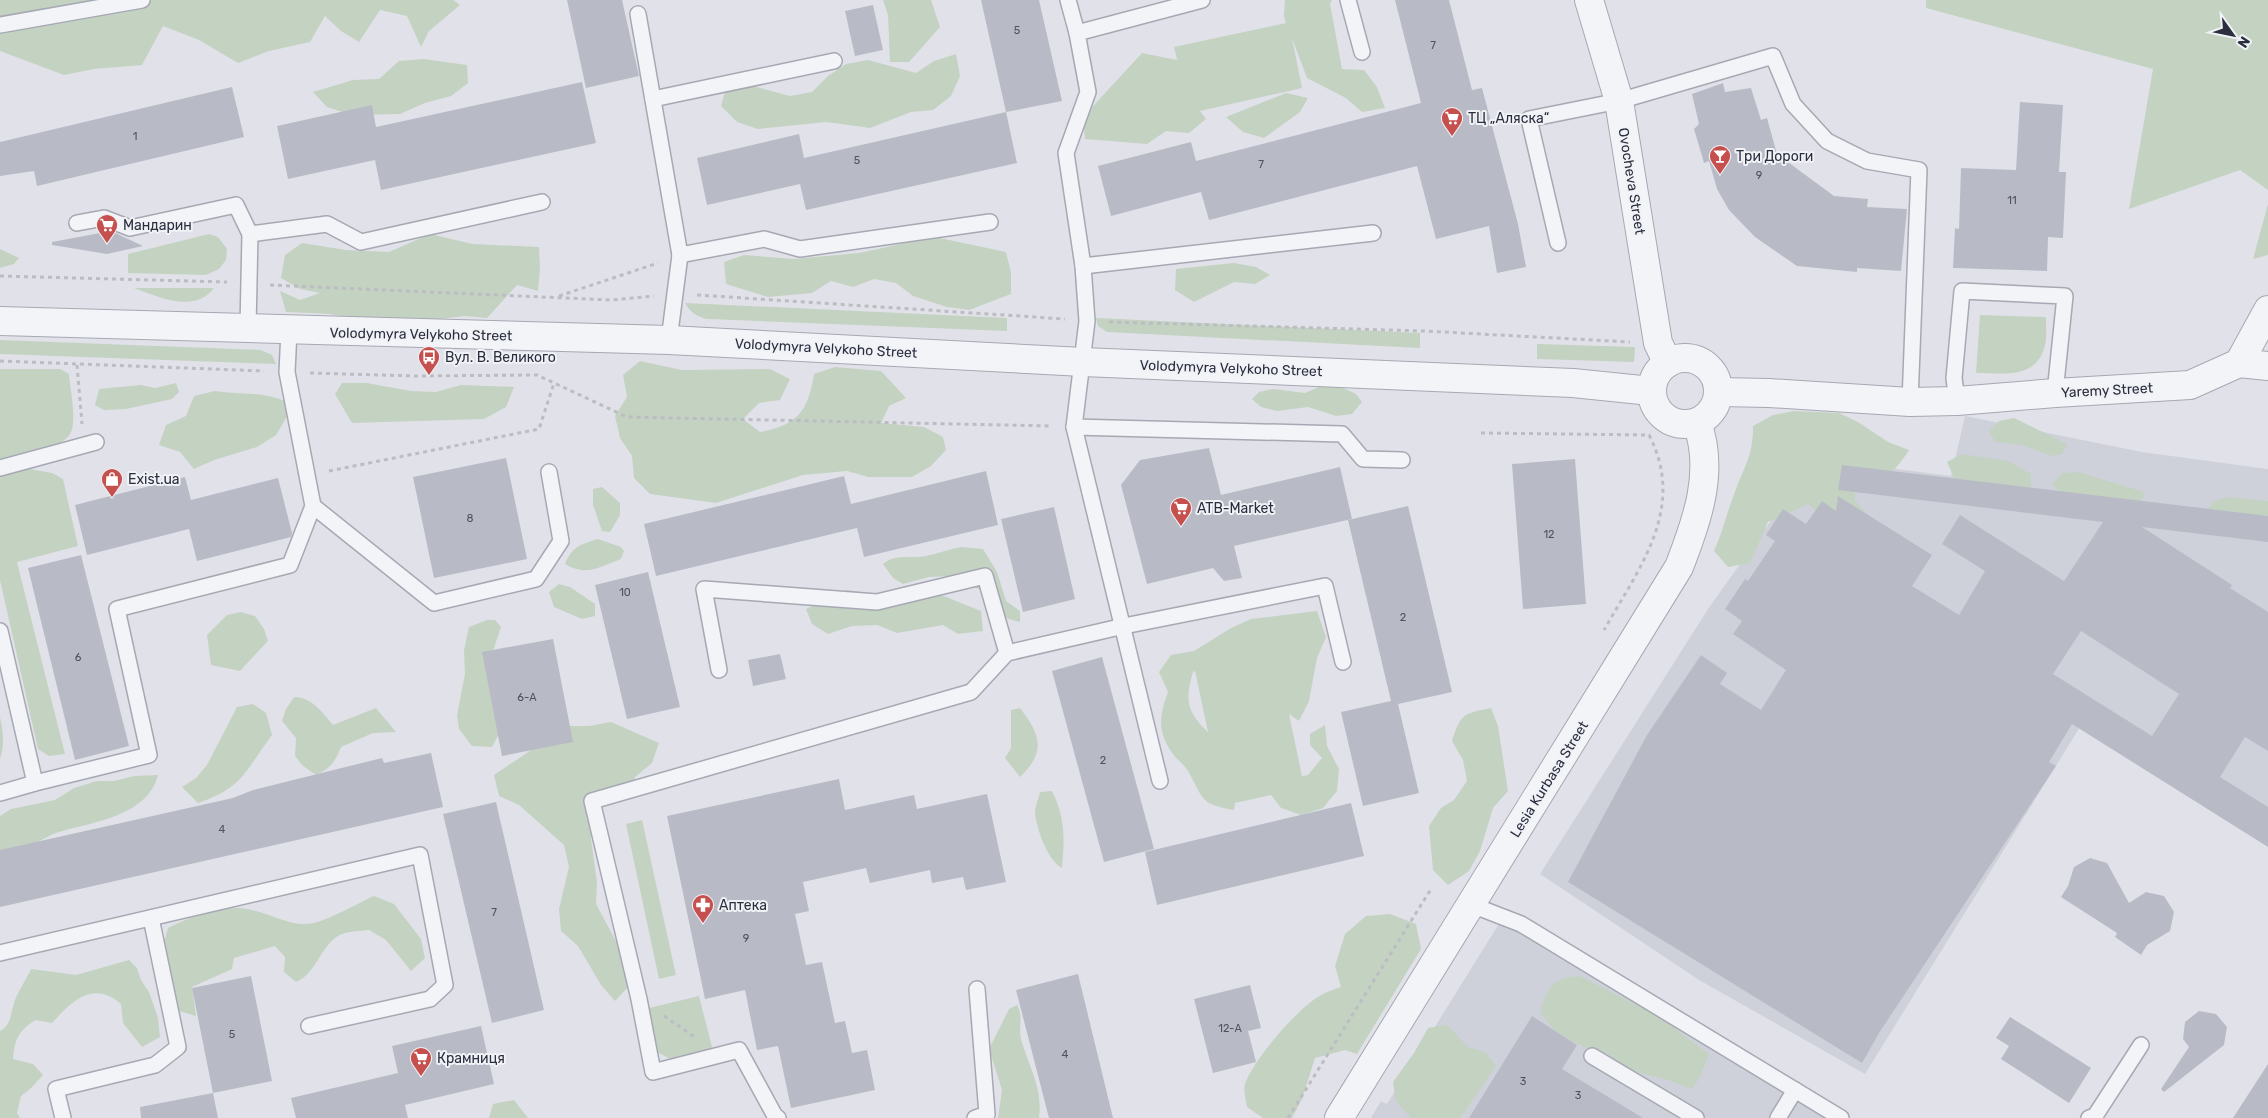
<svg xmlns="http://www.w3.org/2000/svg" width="2268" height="1118" font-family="Rubik,sans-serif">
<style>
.built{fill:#cfd1da}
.green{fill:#c4d2c2;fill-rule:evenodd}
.building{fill:#b8bbc5;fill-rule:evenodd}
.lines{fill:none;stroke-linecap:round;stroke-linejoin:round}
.lane-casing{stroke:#a6a8b3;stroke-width:18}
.street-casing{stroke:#a6a8b3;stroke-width:30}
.path{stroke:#bbbdc3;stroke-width:3;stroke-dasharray:4 4;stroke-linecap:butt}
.lane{stroke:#f3f4f7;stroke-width:15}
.street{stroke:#f3f4f7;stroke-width:28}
.labels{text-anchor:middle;stroke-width:4;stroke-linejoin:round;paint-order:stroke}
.number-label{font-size:11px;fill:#4e5160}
.poi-label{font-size:14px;fill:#2a2e3f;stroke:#f0f2f6;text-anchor:start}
.street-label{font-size:14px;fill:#2a2e3f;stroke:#f0f2f6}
</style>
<rect width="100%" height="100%" fill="#e1e2e9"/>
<g class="built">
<polygon points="1965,416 2142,452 2268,469 2268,846 2080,727 1865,1074 1699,980 1540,874 1708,609 1780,508 1842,462 1951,476"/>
<polygon points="1505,914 1838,1118 1371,1118 1381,1101 1387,1104"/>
</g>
<g class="green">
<polygon points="0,0 453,0 460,5 429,31 421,47 407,16 380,10 359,42 341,31 325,16 310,42 269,51 238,63 199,40 163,26 142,65 94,69 64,75 0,51"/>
<polygon points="883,0 931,0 940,27 909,62 890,62 888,15"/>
<polygon points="1285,0 1332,0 1330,4 1342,69 1364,70 1377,87 1385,108 1362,112 1346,98 1307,78 1292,38 1302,88 1200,111 1206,119 1189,133 1166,131 1147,144 1085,139 1083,117 1142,53 1177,60 1174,47 1286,23 1284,16"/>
<polygon points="1926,0 2268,0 2268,190 2240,170 2129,209 2153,69 1926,8"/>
<polygon points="956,54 960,76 951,96 933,110 911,112 870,128 826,122 758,129 737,122 721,106 727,85 749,85 790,96 812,92 828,76 846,64 868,60 916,73 934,61"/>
<polygon points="424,59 467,65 468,83 451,96 425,103 400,114 352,115 327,107 313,92 353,80 379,79 399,61"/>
<polygon points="1286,93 1308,98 1300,112 1264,138 1243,132 1226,117"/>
<polygon points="2268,204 2268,255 2253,259"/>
<polygon points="209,234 218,237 227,249 226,260 219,269 206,275 128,273 128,254"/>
<polygon points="430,234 473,244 539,247 540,269 538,291 517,285 487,318 465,316 421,321 375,322 330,314 286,312 280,291 300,300 320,293 300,289 281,278 285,255 302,243 346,250 389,252"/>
<polygon points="921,234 1006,252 1011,272 1011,294 969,310 947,307 913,296 896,283 874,279 853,287 831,281 812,293 768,297 726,284 724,262 744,255 794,259 859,253 901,244"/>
<polygon points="0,249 19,258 14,264 0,268"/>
<polygon points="1234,263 1256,267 1270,275 1255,284 1234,282 1194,302 1175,290 1176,269"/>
<path d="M134,288H214C194,314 159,297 134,288Z"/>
<path d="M685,303L1007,318V331L708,319C697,317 691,313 685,303Z"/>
<path d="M1980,315L2046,317C2046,326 2047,337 2045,345C2037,380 2003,373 1976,373Z"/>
<polygon points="1096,318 1420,333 1420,348 1107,332 1098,326"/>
<polygon points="0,340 261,350 272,355 276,364 0,354"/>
<polygon points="1537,344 1635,347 1634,362 1537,359"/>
<path d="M640,361L682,370L770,369L790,379L780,400L759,403L743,419L760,432C798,425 808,411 814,374L835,367L881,371L906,398L889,406L881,423L924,427L943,437L946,450L931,466L912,477H868L847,471L803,475L716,503L650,494L634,478L632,456L620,438L615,416L627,397L623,375Z"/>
<path d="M0,369H60L69,374C70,388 77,420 71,432C63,450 18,457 0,460Z"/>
<polygon points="176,383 179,392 172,399 126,409 104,410 95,405 99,389 141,385 155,388"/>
<polygon points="342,383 367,383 411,391 436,392 461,385 514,387 506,407 484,419 352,423 335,394"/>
<polygon points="1337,385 1356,394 1362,402 1352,414 1336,416 1308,407 1277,411 1261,407 1252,399 1259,392 1273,389 1305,393 1319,387"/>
<path d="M215,391C239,395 262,391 285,401L288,415L276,435L257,447L214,460L194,469L180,452L159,445L166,425L186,416L194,396Z"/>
<path d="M1794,411L1839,413L1858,422L1888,442L1909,450C1892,476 1886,479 1855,478V500L1869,517L1825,519L1808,504L1768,522L1750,563L1728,567L1714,551C1723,531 1728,509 1736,489C1746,463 1753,455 1753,426L1773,415Z"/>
<polygon points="2014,418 2067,444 2062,454 2052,456 2021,445 1995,442 1989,431 1999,421"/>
<polygon points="1962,454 2008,461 2031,474 2031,487 2012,493 1956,482 1947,462"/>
<polygon points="30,469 52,473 63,479 78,546 17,562 65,754 49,756 38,749 0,580 0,476"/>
<polygon points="2078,472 2141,491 2145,495 2139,502 2070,501 2052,484 2063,473"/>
<polygon points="602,487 620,503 620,515 610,532 602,531 593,505 593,489"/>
<polygon points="2228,497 2268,501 2268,524 2206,512 2214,501"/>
<path d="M598,539L621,547L624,551L621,559C599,567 587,577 565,564C573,546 579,545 598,539Z"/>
<path d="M961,547L983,549L997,572L1006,601L1020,611V622C997,617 993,611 983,590L964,585L950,576L929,577L903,584L893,578L883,564C895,553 911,559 926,556C937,554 949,549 961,547Z"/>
<polygon points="559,584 570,587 595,604 595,616 582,619 554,607 549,592"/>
<polygon points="847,590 900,598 936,593 981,611 983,631 958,634 943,625 897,633 877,625 852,626 828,634 812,624 806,609"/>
<path d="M1317,611L1326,637L1317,658L1309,701L1299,721L1289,714L1302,776L1308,775L1322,758L1310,745V734L1325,725L1327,746L1339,769L1337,791L1323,808L1301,815L1281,808L1271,795L1235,803L1234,810C1199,804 1204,799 1188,771C1184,764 1177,760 1173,754C1157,732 1159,716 1168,692L1159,672L1171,655L1194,651L1231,628L1251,619ZM1195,671L1208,732C1186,712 1185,699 1193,672Z"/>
<polygon points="241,612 255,616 264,629 268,641 240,671 211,665 207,635 227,615"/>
<polygon points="487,620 495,620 501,627 492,654 501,730 492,747 472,746 459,729 457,715 465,674 464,650 469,627"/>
<path d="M294,697C312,697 322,712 333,725L376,708L396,732L373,733L341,747C335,762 331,768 316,775L302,765L295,756L296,738L282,721L286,709Z"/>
<path d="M253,704L266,713L272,735C245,771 243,788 198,803L182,787L196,778L207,765L237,707Z"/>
<path d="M1020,708C1041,735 1046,752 1020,777L1005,758L1011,748V710Z"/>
<path d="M1491,708L1498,726L1508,791L1493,808L1480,851L1469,871L1448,885L1433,870L1429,826L1441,808L1454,800L1467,781L1463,760L1452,741C1461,713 1463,714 1491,708Z"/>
<path d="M0,717C3,732 5,744 0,759Z"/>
<polygon points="611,722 659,743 652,763 635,777 630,799 608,801 592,817 591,839 597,882 596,904 617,943 630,985 615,1001 601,985 578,946 561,931 559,909 569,867 564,845 519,805 499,796 494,775 567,726 589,726"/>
<path d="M158,775C148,816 93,822 59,832C51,834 45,839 37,842C26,847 12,849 0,853V816L11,809L55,800L74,788L97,781H114L134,776Z"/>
<path d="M1052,791C1065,817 1065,840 1062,868C1048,861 1036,828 1035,812C1035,806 1039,798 1040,792Z"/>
<polygon points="642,820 676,975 659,979 626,824"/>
<path d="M374,896L394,904L421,939L425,958L411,971L386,940L369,930C360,931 346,931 338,936C320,947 316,974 296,982L284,972L285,957L275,946L234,958L232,969L192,987L196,1016L179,1011L167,993L162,949L168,928C192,916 224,903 252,910C273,914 292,928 314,923C333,918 356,904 374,896Z"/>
<path d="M1390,914L1416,924L1421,949L1357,1054L1345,1050L1315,1058L1302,1099L1292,1118H1263L1247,1107C1246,1100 1243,1090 1245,1084C1253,1060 1300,1005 1323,994C1328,991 1335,989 1341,987L1335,966L1345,934L1366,916Z"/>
<path d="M129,960L137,968L141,980L149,992L158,1018L160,1037L142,1047L123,1023L121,1004C93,980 72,1001 52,1023L35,1020C18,1032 15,1038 13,1059L33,1064L43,1075L31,1088L21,1096L17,1113L20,1118H0V1031C11,1026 11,1012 14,1003C18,991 26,980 31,969L76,975Z"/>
<path d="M1580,976L1666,1020L1683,1035L1709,1054L1700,1077L1692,1089L1665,1079L1628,1070L1607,1053L1584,1047L1556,1032L1540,1012C1549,986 1551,978 1580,976Z"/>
<polygon points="699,996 713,1051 674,1061 657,1052 645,1009"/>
<path d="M1017,1005C1024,1017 1018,1027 1021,1039C1029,1068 1043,1087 1039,1118H998L1002,1090L989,1049L1009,1009Z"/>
<polygon points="1447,1025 1468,1047 1485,1052 1496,1066 1460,1118 1411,1118 1396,1101 1393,1082 1414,1053 1428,1028"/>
<polygon points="514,1100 528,1118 489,1118 493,1104"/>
</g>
<g class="building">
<polygon points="567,0 622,0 639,76 586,88"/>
<polygon points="981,0 1039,0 1062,101 1006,112"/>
<polygon points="1395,0 1449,0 1472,90 1482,88 1518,224 1526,267 1497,273 1489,226 1436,239 1417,166 1209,220 1201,192 1111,216 1098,166 1191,142 1196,161 1421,103"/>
<polygon points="873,5 883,50 855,56 845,11"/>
<polygon points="582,82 596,143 381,190 375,160 288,179 277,126 372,105 376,127"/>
<polygon points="1723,83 1725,92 1751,88 1761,120 1767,118 1777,154 1834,196 1868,199 1867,207 1907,209 1901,271 1857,268 1857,272 1797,266 1755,237 1729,210 1717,189 1709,161 1704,163 1694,129 1699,124 1692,94"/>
<polygon points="232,87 244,137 37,186 34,171 0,176 0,142"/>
<polygon points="2020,102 2063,105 2059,172 2066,172 2063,238 2048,237 2047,271 1953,268 1955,228 1959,229 1961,168 2016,170"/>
<polygon points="1006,112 1017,163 806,210 800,184 707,205 697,158 799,134 804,158"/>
<polygon points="111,231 143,246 107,254 52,245 52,242"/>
<polygon points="1209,448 1221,495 1340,467 1352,519 1234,546 1242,578 1224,581 1213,568 1147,584 1121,485 1140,460"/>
<polygon points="506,458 527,559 434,578 413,477"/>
<polygon points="1575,459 1586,604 1523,609 1512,464"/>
<path d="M1842,465L2268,516V542L2142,527L2232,585L2230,588L2268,612V751L2245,737L2220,777L2268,807V847L2072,724L2049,762L2056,766L1879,1033L1862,1063L1568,882L1647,735L1701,655L1727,673L1720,684L1761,710L1786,670L1733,634L1742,621L1725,609L1745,579L1748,581L1775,541L1766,535L1783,509L1806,524L1822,501L1836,511L1838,496L1932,555L1912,586L1959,615L1985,571L1942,544L1960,515L2064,581L2103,522L1838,490ZM2081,631L2179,694L2152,736L2053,674Z"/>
<polygon points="986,471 998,525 864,557 857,528 656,576 644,524 844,476 851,504"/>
<polygon points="185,477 191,500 278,478 292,533 291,537 197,561 189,529 87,555 75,505"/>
<polygon points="1408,506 1452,692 1398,704 1419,793 1363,806 1341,712 1391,701 1348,520"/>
<polygon points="1054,507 1075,599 1023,612 1001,519"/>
<polygon points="81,555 129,746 75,760 28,568"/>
<polygon points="648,572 680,707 627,719 595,585"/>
<polygon points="553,639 573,742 502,756 482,652"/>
<polygon points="780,654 786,679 753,686 748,660"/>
<polygon points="1102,657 1154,849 1104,862 1052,671"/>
<polygon points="431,753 443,807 0,907 0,850 233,798 253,790 382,758 384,763"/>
<polygon points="839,779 845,810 914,795 917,809 987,794 1006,882 966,890 963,877 932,883 930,870 870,883 866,868 803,882 809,911 795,914 806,965 822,962 835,1023 845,1021 852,1053 867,1050 875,1090 791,1108 778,1046 757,1050 745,990 705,999 667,816"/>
<polygon points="496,802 544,1010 492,1023 443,814"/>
<polygon points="1351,803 1364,856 1157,905 1145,852"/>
<polygon points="2090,858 2107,863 2129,903 2146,892 2164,896 2174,912 2170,931 2147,945 2141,955 2115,937 2117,933 2061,897 2068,886 2074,867"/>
<polygon points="1078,974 1113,1118 1049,1118 1016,990"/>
<polygon points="251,976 272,1081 213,1093 192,988"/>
<polygon points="1250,985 1261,1028 1248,1031 1256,1062 1213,1073 1194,999"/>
<polygon points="2199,1011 2216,1014 2227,1027 2224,1045 2164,1092 2161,1089 2189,1047 2183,1039 2185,1022"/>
<polygon points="1532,1016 1577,1045 1562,1069 1643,1118 1469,1118"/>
<polygon points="2010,1017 2091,1068 2069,1103 2001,1059 2009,1046 1996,1038"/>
<polygon points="481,1026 494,1084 405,1105 408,1118 296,1118 291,1098 398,1073 392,1046"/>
<polygon points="2268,1064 2268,1118 2233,1118"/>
<polygon points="213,1093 218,1118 141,1118 140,1107"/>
</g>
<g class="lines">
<g class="lane-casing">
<g id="lane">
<polyline points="1068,0 1077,33"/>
<polyline points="1348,0 1362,52"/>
<polyline points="638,14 680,255"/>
<polyline points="0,25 142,0"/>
<polyline points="653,99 834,61"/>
<polyline points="77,223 104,218 130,228 236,205 250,234 248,328"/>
<polyline points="250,234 327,224 361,242 542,202"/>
<polyline points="1558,243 1529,119 1619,101 1773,56 1793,104 1827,141 1867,161 1919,170 1910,402"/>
<polyline points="1083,266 1373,233"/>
<polyline points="669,340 680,255 764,239 800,249 990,222"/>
<polyline points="1957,401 1954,378 1962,291 2065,296 2055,393"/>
<polyline points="1074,427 1342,434 1363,459 1402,460"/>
<polyline points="0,468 96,442"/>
<polyline points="313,506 434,603 536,579 561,541 549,472"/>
<polyline points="0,631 35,783 0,793"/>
<polyline points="719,670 704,589 877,602 985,576 1007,653"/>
<polyline points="1160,781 1074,427 1087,321 1083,266 1066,153 1088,92 1077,33 1202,0"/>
<polyline points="35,783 149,755 117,609 290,565 313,506 287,372 289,331"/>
<polyline points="1472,905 1521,924 1841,1118"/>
<polyline points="0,953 420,855 445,985 430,999 309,1026"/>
<polyline points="1592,1056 1696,1118"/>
<polyline points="63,1118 56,1089 155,1065 178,1047 151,918"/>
<polyline points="778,1118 775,1116 739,1050 653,1072 639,999 592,801 971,692 1007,653 1124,626 1325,586 1343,662"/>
<polyline points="975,1118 987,1114 977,989"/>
<polyline points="1778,1118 1795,1090"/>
<polyline points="2089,1118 2095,1116 2141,1045"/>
</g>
</g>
<g class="street-casing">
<g id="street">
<polyline points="1589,0 1619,101 1658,343 1668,363"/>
<polyline points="0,321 669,340 1083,362 1573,383 1651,391"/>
<circle cx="1685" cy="391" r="33"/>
<polyline points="2239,363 2268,366"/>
<polyline points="1719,392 1769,393 1910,402 1957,401 2055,393 2190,385 2239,363 2268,310"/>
<path d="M1339,1118L1679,567C1697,521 1715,471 1697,423"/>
</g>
</g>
<g class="path">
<polyline points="0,276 227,282"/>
<polyline points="270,285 611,300 654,296"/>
<polyline points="697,295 1065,319"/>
<polyline points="559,296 658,263"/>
<polyline points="1109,322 1424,331 1630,342"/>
<polyline points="0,361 264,371"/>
<polyline points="77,365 82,424"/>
<polyline points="310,373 416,376 537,375 627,417 1052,426"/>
<path d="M1481,433L1649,435C1687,508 1639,568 1604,630"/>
<polyline points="329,471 539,429 554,383"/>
<polyline points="664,1016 696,1038"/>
<polyline points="1288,1118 1431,889"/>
</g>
<use href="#lane" class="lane"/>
<use href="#street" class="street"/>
</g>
<defs>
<g id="supermarket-pin" transform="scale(1.125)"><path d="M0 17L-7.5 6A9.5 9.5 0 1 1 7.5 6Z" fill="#c6504d" stroke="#f0f2f6"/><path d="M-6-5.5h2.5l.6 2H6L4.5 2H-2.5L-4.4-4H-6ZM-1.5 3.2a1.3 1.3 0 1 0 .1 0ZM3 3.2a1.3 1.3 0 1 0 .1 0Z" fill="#fff"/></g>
<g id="bar-pin" transform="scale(1.125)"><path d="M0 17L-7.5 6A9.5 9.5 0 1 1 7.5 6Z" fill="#c6504d" stroke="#f0f2f6"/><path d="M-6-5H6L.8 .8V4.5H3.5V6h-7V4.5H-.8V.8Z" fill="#fff"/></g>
<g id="bus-pin" transform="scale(1.125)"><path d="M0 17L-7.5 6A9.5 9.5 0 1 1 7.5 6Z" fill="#c6504d" stroke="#f0f2f6"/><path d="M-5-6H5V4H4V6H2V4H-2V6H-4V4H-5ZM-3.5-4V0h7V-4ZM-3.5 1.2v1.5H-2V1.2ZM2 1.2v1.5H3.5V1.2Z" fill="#fff"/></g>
<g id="shop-pin" transform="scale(1.125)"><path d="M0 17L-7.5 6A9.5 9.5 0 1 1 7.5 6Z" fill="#c6504d" stroke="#f0f2f6"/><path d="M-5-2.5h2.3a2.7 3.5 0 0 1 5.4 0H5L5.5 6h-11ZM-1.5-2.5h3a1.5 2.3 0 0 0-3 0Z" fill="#fff"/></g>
<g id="pharmacy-pin" transform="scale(1.125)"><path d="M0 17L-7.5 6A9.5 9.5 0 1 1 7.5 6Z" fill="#c6504d" stroke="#f0f2f6"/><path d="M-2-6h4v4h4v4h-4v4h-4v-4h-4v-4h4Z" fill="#fff"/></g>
</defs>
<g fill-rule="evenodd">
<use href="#supermarket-pin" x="1452" y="118"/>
<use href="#bar-pin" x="1720" y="156"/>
<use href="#supermarket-pin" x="107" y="225"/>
<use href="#bus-pin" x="429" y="357"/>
<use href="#shop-pin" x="112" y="479"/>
<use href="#supermarket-pin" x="1181" y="508"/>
<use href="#pharmacy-pin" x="703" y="905"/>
<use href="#supermarket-pin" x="421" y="1058"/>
</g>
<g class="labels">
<g class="number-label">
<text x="1017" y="34">5</text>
<text x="1433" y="49">7</text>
<text x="135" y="140">1</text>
<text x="857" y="164">5</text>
<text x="1261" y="168">7</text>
<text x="1759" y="179">9</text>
<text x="2012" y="204">11</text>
<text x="470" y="522">8</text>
<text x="1549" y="538">12</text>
<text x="625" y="596">10</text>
<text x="1403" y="621">2</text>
<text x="78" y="661">6</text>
<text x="527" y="701">6-А</text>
<text x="1103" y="764">2</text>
<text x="222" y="833">4</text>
<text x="494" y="916">7</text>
<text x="746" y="942">9</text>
<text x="1230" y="1032">12-А</text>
<text x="232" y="1038">5</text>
<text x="1065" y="1058">4</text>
<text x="1523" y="1085">3</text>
<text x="1578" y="1099">3</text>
</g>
<g class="poi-label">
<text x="1468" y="123">ТЦ „Аляска“</text>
<text x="1736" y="161">Три Дороги</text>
<text x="123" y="230">Мандарин</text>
<text x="445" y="362">Вул. В. Великого</text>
<text x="128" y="484">Exist.ua</text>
<text x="1197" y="513">ATB-Market</text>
<text x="719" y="910">Аптека</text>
<text x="437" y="1063">Крамниця</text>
</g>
<g class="street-label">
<text transform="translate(1632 181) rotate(81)" y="5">Ovocheva Street</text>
<text transform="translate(421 334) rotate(1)" y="5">Volodymyra Velykoho Street</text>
<text transform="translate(826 348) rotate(3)" y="5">Volodymyra Velykoho Street</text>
<text transform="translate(1231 368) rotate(2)" y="5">Volodymyra Velykoho Street</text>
<text transform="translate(2107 390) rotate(-3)" y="5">Yaremy Street</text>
<text transform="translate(1549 779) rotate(-58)" y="5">Lesia Kurbasa Street</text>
</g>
</g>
<g transform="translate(2233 35) rotate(123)" stroke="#f0f2f6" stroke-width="4" paint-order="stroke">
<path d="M0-4L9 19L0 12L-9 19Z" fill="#2a2e3f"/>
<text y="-8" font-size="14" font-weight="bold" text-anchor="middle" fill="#2a2e3f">N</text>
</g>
</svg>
